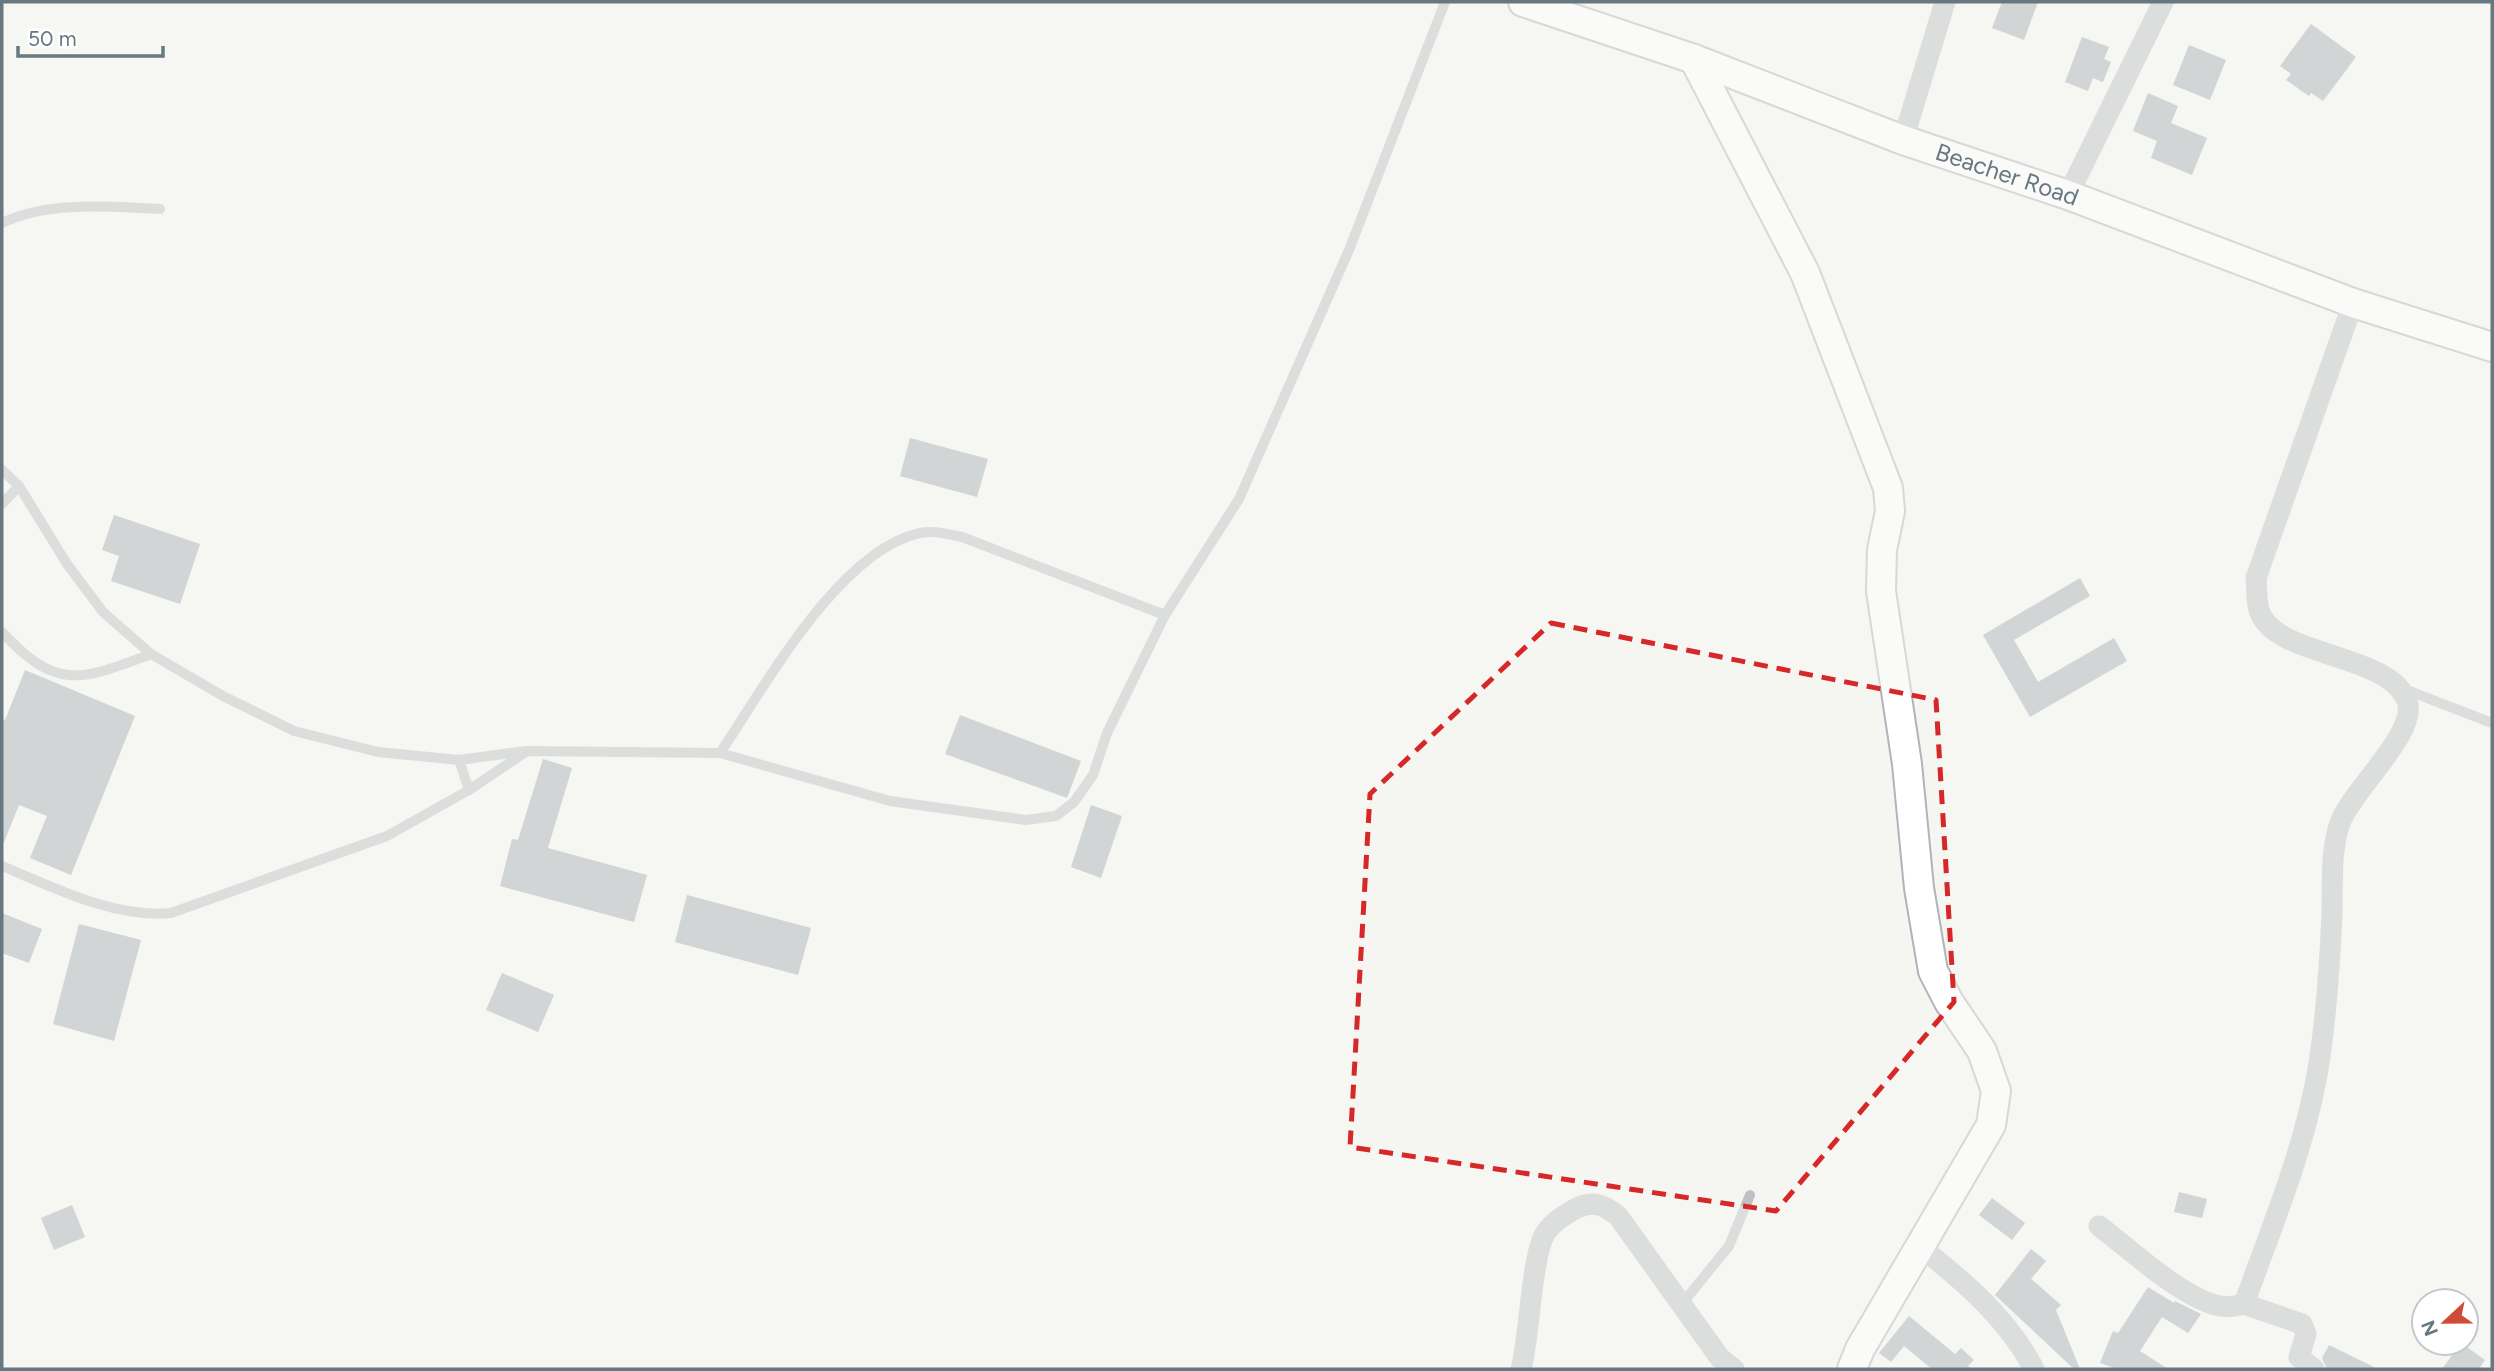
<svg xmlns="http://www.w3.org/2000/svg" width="2494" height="1371" font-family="Figtree,sans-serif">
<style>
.building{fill:#a5adb1}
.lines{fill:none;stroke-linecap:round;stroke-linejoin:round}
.secondary-casing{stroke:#afb5b8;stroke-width:32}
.lane{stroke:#bdc1c4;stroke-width:10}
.street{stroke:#bdc1c4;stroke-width:21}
.secondary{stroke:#fff;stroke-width:28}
.marked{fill:none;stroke:#d62828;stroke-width:5;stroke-dasharray:14 9;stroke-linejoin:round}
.labels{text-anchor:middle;stroke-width:7;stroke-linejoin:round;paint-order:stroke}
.street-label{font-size:24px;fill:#677880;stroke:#fff}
</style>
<rect width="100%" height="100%" fill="#f5f5f2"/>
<g class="building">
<polygon points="2002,2 2038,2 2024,40 1992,28"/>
<polygon points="2311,24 2356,57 2323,101 2311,93 2309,96 2286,80 2291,74 2280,66"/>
<polygon points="2082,37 2109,47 2104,59 2111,62 2103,82 2093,78 2088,91 2065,82"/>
<polygon points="2189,45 2226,60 2210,100 2173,85"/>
<polygon points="2148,93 2178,106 2171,123 2207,138 2192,175 2151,158 2157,141 2133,131"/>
<polygon points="910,438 988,459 977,497 900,476"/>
<polygon points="114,515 200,544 180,604 111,581 119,556 102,550"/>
<polygon points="2080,578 2090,596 2014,640 2038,682 2114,638 2127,661 2030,717 1983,635"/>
<polygon points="25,670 135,716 71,875 30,858 47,816 19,805 2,847 2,719 5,720"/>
<polygon points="960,715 1081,761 1067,798 945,754"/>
<polygon points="543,759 572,768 548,848 647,875 634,922 500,886 512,839 518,840"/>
<polygon points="1091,805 1122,816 1101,878 1071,867"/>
<polygon points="687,895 811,928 798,975 675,942"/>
<polygon points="2,913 42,929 29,963 2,953"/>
<polygon points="79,924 141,940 114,1041 53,1024"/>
<polygon points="502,973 554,995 538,1032 486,1010"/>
<polygon points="2179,1192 2207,1199 2202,1218 2174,1212"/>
<polygon points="1992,1198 2025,1223 2012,1240 1979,1215"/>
<polygon points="72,1205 85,1237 54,1250 41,1218"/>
<polygon points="2031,1249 2046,1261 2031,1279 2061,1305 2056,1310 2080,1369 2074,1369 1995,1295"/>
<polygon points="2148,1287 2174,1303 2175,1301 2201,1314 2188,1333 2162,1317 2140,1351 2168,1369 2117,1369 2100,1363 2113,1331 2118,1333"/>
<polygon points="1909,1316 1955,1354 1961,1348 1974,1360 1968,1366 1972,1369 1932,1369 1904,1346 1891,1362 1879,1353"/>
<polygon points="2461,1343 2485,1360 2479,1369 2442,1369"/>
<polygon points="2329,1345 2378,1369 2327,1369 2322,1358"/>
</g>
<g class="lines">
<g class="secondary-casing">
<g id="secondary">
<path id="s1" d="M1523,2L1694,59L1903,140L2068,195L2353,303L2492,347"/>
<polyline points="1694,59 1805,273 1888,488 1890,511 1882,550 1881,591 1907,764 1919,888 1933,971 1949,1002 1982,1051 1996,1091 1991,1125 1860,1349 1852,1369"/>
</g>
</g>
<g class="lane">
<path d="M2,223C49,200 110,207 160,209"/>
<polyline points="2,470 19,486"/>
<polyline points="2,504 19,486 67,564 103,612 151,654 223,696 294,731 378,752 459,760 526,751 720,753 890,801 1026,820 1056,816 1074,802 1093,775 1107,733 1165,615 1239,499 1349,250 1445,2"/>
<path d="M2,632C57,692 82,680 151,654"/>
<polyline points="2404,689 2492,723"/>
<path d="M720,753C764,688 839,550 920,533C934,530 948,534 962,537L1165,615"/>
<polyline points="459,760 469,790"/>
<path d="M2,866C53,887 115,919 171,913L387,836L469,790L524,753"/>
<polyline points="1681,1305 1729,1246 1750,1195"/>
</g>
<g class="street">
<polyline points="1903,140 1945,2"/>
<polyline points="2068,195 2163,2"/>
<path d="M2099,1226C2131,1250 2174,1291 2212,1304C2223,1308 2232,1307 2244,1304"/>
<path d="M1920,1247C1963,1280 2009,1320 2034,1369"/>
<path d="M1521,1369C1530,1337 1531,1255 1546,1232C1553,1222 1564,1215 1575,1209C1592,1200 1603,1204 1618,1216L1720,1358L1734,1369"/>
<path d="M2314,1369L2299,1357L2306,1334L2302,1324L2244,1304C2273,1223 2308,1141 2320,1056C2327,1008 2330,961 2332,913C2333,883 2330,852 2340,823C2350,792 2419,732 2407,701C2389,652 2273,658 2259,610C2256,600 2257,587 2256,578L2353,303"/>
</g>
<use href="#secondary" class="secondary"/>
</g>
<path d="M0 0H2494V1371H0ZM1551,623L1936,700L1954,1002L1776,1211L1350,1147L1370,794Z" fill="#f5f5f2" fill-opacity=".55" fill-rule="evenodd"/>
<path class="marked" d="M1551,623L1936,700L1954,1002L1776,1211L1350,1147L1370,794Z"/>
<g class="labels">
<g class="street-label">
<text dy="8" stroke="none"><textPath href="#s1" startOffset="514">Beacher Road</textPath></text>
</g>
</g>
<rect width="2494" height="1371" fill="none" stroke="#677880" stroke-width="7"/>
<g transform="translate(2445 1322) rotate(248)"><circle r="33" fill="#ffffff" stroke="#c2c9cc" stroke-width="2"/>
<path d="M0-5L12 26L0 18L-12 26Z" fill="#d04c37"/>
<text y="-10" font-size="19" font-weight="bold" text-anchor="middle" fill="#677880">N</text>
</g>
<path d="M18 46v10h145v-10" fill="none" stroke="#677880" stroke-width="3.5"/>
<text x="28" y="46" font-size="21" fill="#677880" stroke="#ffffff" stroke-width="5" paint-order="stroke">50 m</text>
</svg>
